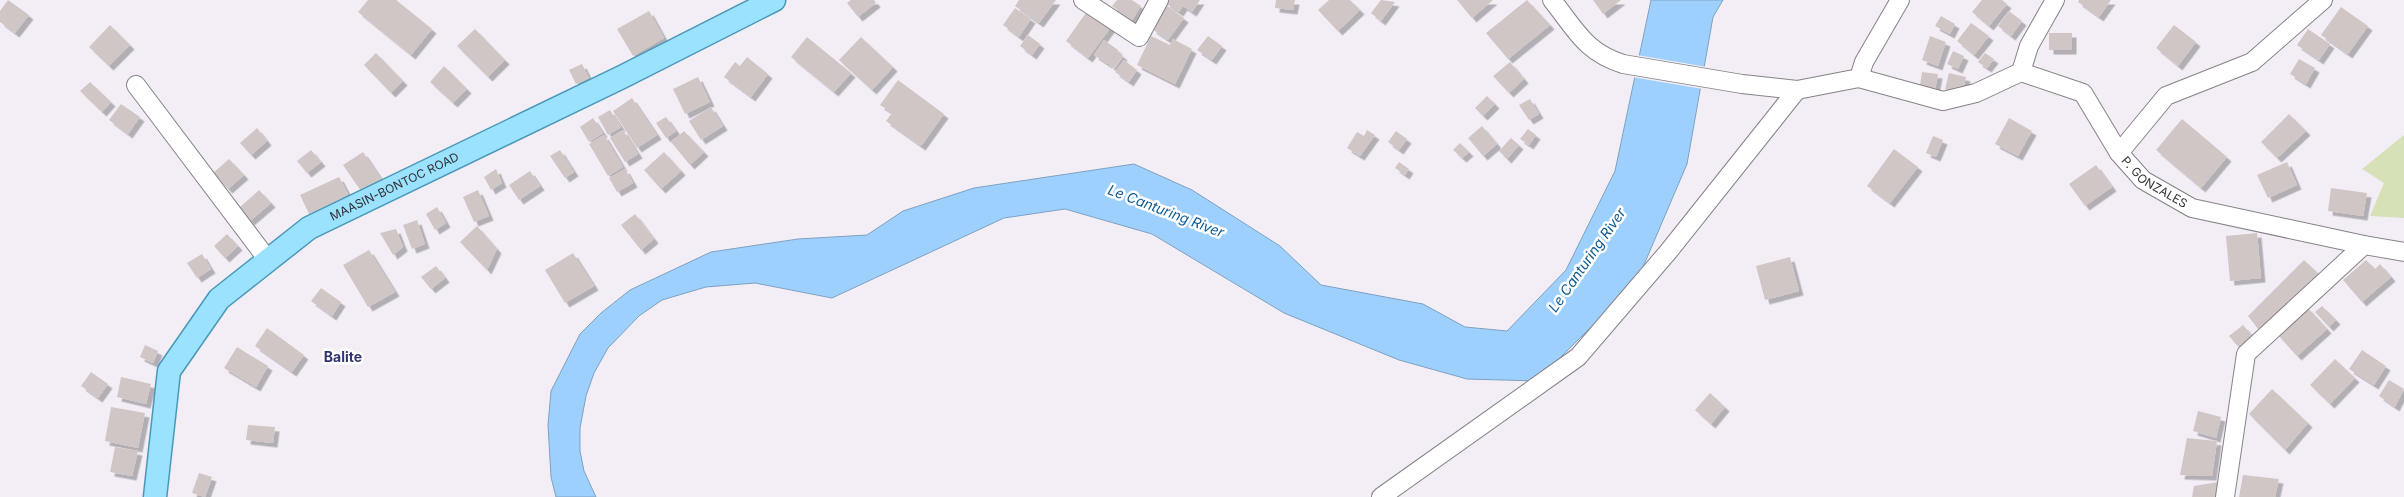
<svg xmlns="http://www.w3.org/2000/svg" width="2404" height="497" font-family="Inter,sans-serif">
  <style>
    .green { fill: #d6e1b8 }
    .water { fill: #9ed0fe; stroke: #7ea1c1 }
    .pier { fill: #f3eef6 }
    .building { fill: #d0c6c5; filter: url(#shadow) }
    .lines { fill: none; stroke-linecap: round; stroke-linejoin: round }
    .minor-casing { stroke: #868288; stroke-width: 20 }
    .major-casing { stroke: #4a98b7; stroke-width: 25 }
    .minor { stroke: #fff; stroke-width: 18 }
    .major { stroke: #9ae2fe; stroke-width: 22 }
    .labels { text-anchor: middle; stroke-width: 5; stroke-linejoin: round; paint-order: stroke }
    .street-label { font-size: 12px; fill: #333234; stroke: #fff }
    .water-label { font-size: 14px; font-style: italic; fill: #0c5991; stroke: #fff }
    .neighbourhood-label { font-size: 14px; font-weight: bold; fill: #30356f; stroke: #fff }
  </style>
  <defs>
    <filter id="shadow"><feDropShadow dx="4.5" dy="4.5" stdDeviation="0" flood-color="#0004"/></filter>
  </defs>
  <rect width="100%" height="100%" fill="#f3eef6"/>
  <path class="green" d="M2404,135V218L2370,216L2384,183L2362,169Z"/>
  <path class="water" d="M1651,0H1723L1713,17L1687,164L1637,281L1537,381L1467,379L1399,360L1284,313L1152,234L1065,209L1004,218L832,298L755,283L706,287L662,300L639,316L608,348L594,373L586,396L580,428V451L584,471L596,497H556L551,477L548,425L551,391L580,334L601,313L630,290L711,252L798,239L867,235L903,211L974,188L1134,164L1192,190L1280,246L1321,285L1423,304L1465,327L1507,331L1566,270L1615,171Z"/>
  <path class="pier" d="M1637,55L1707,67L1703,89L1632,77Z"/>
  <g class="building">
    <path d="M8,0L29,15L15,33L0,22V11Z"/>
    <path d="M368,0H396L432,29L411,55L358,12Z"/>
    <path d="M851,0H874L876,3L858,17L847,3Z"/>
    <path d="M1019,0H1056L1039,23L1015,6Z"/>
    <path d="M1117,0H1132L1141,6L1132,20L1112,6Z"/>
    <path d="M1168,0H1200L1192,12L1183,6L1179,12L1165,3Z"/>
    <path d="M1276,0H1295L1293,10L1275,8Z"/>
    <path d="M1329,0H1350L1360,10L1338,31L1318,10Z"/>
    <path d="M1381,0L1395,2L1381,21L1371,13Z"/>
    <path d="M1457,0H1493L1472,18Z"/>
    <path d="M1527,0L1550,25L1508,59L1486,33Z"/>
    <path d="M1593,0H1621L1603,14Z"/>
    <path d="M1982,0H2002L2007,4L1989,26L1972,12Z"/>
    <path d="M2079,0H2111L2099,17L2078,2Z"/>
    <path d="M1166,5L1184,18L1168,40L1152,29Z"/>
    <path d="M2341,7L2368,26L2348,54L2321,35Z"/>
    <path d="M1015,8L1031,19L1019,37L1003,25Z"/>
    <path d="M1088,10L1111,27L1088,58L1066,41Z"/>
    <path d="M649,11L664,38L633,56L617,29Z"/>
    <path d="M2009,11L2022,21L2011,36L1998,26Z"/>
    <path d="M1941,16L1955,24L1950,34L1935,26Z"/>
    <path d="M1971,23L1989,36L1974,55L1957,41Z"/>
    <path d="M110,25L130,45L109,66L89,47Z"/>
    <path d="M2174,25L2196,42L2178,66L2156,48Z"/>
    <path d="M475,29L505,60L488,77L457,46Z"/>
    <path d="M2308,29L2330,44L2319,60L2297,45Z"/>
    <rect x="2049" y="33" width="23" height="17"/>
    <path d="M1028,35L1040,44L1032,55L1020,46Z"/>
    <path d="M1151,36L1170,45L1173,39L1192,49L1175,84L1137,65Z"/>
    <path d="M1208,36L1222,46L1212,60L1197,50Z"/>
    <path d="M1930,36L1946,42L1938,66L1922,60Z"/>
    <path d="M807,37L851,73L834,92L791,57Z"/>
    <path d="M861,37L893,67L872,90L839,60Z"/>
    <path d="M1104,40L1118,50L1108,64L1094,55Z"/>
    <path d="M1953,51L1964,56L1958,69L1947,64Z"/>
    <path d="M1118,52L1123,56L1115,68L1109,65Z"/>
    <path d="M376,53L403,81L391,93L364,65Z"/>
    <path d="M1985,53L1994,59L1987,68L1978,62Z"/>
    <path d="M747,57L768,74L751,97L724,77L735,62L740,66Z"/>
    <path d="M2299,59L2315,68L2306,84L2290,74Z"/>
    <path d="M1124,60L1137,70L1129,82L1115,72Z"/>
    <path d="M1510,62L1524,79L1509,93L1493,76Z"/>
    <path d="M582,64L589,78L576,84L569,70Z"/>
    <path d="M444,66L467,89L453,103L430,82Z"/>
    <path d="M1922,72L1938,74L1934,95L1919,92Z"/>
    <path d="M1949,73L1966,77L1962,94L1945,89Z"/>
    <path d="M698,77L710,102L685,114L673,89Z"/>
    <path d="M898,80L944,114L921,146L886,121L892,113L880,105Z"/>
    <path d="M90,82L111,102L102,112L80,91Z"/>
    <path d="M1487,96L1495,104L1483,116L1475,108Z"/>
    <path d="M632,98L657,135L637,148L613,111Z"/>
    <path d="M1530,99L1539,114L1529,120L1519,105Z"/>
    <path d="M121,104L140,117L128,134L109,120Z"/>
    <path d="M711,107L723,126L701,140L689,121Z"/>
    <path d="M610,110L621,127L608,135L598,117Z"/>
    <path d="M2289,114L2306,131L2277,158L2261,142Z"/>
    <path d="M666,117L676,131L666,138L656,123Z"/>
    <path d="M593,118L603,133L589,142L580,127Z"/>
    <path d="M2009,118L2032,131L2018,156L1995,144Z"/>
    <path d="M2182,119L2227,157L2201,188L2156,150Z"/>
    <path d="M1482,126L1497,144L1483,156L1468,138Z"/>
    <path d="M257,128L267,141L251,155L240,143Z"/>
    <path d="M1528,129L1536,135L1529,145L1520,139Z"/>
    <path d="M623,130L638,154L625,162L610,138Z"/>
    <path d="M1367,130L1375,135L1360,156L1347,148L1357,132L1364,136Z"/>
    <path d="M684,131L704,152L690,165L671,142Z"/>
    <path d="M1396,131L1407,139L1399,150L1388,142Z"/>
    <path d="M604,135L623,167L608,176L589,144Z"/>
    <path d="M1933,136L1943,140L1936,157L1926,153Z"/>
    <path d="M1511,138L1519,145L1507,159L1499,151Z"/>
    <path d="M1460,143L1469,152L1462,158L1453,150Z"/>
    <path d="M1894,149L1918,167L1890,203L1867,186Z"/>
    <path d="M311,150L321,162L307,173L297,161Z"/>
    <path d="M560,150L574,172L565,178L550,156Z"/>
    <path d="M363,152L383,182L363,194L343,165Z"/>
    <path d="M664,152L681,171L661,189L644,170Z"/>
    <path d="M229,159L244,175L228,189L213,173Z"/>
    <path d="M1399,162L1409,169L1405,175L1395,168Z"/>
    <path d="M2287,162L2297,185L2268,198L2257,175Z"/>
    <path d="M2096,165L2112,187L2085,206L2069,184Z"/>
    <path d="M496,169L502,183L491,190L484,177Z"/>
    <path d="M625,169L633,183L617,192L609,178Z"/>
    <path d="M530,171L540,186L519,200L509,185Z"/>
    <path d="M339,177L348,194L335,202L330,193L336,206L311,218L300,195Z"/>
    <path d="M2331,188L2367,193L2363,216L2328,211Z"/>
    <path d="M259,190L271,203L250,221L239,208Z"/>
    <path d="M478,190L489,216L474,222L463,197Z"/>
    <path d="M437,207L446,223L435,230L426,214Z"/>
    <path d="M635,214L654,239L641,250L621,225Z"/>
    <path d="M417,220L425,244L412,249L403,225Z"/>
    <path d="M477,226L497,249L487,270L460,242Z"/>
    <path d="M396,229L403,247L393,255L380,233Z"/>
    <path d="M2257,233L2261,278L2230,281L2226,236Z"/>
    <path d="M227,234L238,246L225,258L214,246Z"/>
    <path d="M369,250L395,292L368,307L343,265Z"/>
    <path d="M573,253L594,286L565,303L545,270Z"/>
    <path d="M202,254L211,269L197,278L187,263Z"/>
    <path d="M1790,257L1799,291L1765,300L1756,266Z"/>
    <path d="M2304,260L2322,277L2262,334L2248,316Z"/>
    <path d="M2366,260L2375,269L2380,264L2391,277L2362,302L2343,280Z"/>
    <path d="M436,266L445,278L431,289L421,277Z"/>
    <path d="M321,288L341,302L332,316L311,301Z"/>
    <path d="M2322,306L2336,320L2329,327L2315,312Z"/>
    <path d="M2307,307L2327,329L2297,356L2277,334Z"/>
    <path d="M2243,325L2254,338L2241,350L2229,336Z"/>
    <path d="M267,328L304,355L292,372L255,346Z"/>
    <path d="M145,345L158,351L153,363L140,357Z"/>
    <path d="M237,347L268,366L256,387L224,368Z"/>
    <path d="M2362,350L2386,366L2374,385L2349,369Z"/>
    <path d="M2335,359L2355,378L2330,404L2310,385Z"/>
    <path d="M91,372L108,384L98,398L81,386Z"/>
    <path d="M121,377L151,384L146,404L117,397Z"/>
    <path d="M2389,380L2404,389L2395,407L2379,396Z"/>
    <path d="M2272,389L2308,423L2285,450L2249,414Z"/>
    <path d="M1710,393L1725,407L1711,424L1695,410Z"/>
    <path d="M111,407L145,413L138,448L105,441Z"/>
    <path d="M2198,411L2221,417L2216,438L2193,431Z"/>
    <path d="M248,425L275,427L273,443L246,440Z"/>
    <path d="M2187,438L2217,441L2212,476L2180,475Z"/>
    <path d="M115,447L138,451L132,476L110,472Z"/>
    <path d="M199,473L212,477L205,497L192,493Z"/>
    <path d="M2243,475L2279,479L2275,497H2239Z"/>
    <path d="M2218,482L2216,497H2192L2194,486Z"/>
  </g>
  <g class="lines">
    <defs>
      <g id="minor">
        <path d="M1083,0L1139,37L1159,0"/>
        <path d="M1552,0C1576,30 1585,52 1623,64L1742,84L1797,90L1859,78L1864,62L1900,0"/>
        <path id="s1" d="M2021,72L2083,93L2119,153L2143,180L2192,208L2364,245L2404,252"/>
        <path d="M2021,72L2029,46L2055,0"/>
        <path d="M1859,78L1943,101L1976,93L2021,72"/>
        <path d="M136,85L268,260"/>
        <path d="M2119,153L2166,96L2252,62L2323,0"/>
        <path d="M1381,497L1578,357L1668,252L1797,90"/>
        <path d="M2225,497L2246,354L2364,245"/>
      </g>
      <g id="major">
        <path id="s2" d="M155,497L169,371L219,299L309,228L622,77L774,0"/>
      </g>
    </defs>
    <use href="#minor" class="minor-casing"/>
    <use href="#major" class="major-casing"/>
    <use href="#minor" class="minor"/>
    <use href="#major" class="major"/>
  </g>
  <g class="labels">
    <g class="street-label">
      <text dy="4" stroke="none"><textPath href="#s1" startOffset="182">P. GONZALES</textPath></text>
      <text dy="4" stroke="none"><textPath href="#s2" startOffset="424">MAASIN-BONTOC ROAD</textPath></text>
    </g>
    <g class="water-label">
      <text transform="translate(1166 211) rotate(21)" y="5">Le Canturing River</text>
      <text transform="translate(1587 260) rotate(-55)" y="5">Le Canturing River</text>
    </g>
    <g class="neighbourhood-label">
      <text x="343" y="362">Balite</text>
    </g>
  </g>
</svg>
